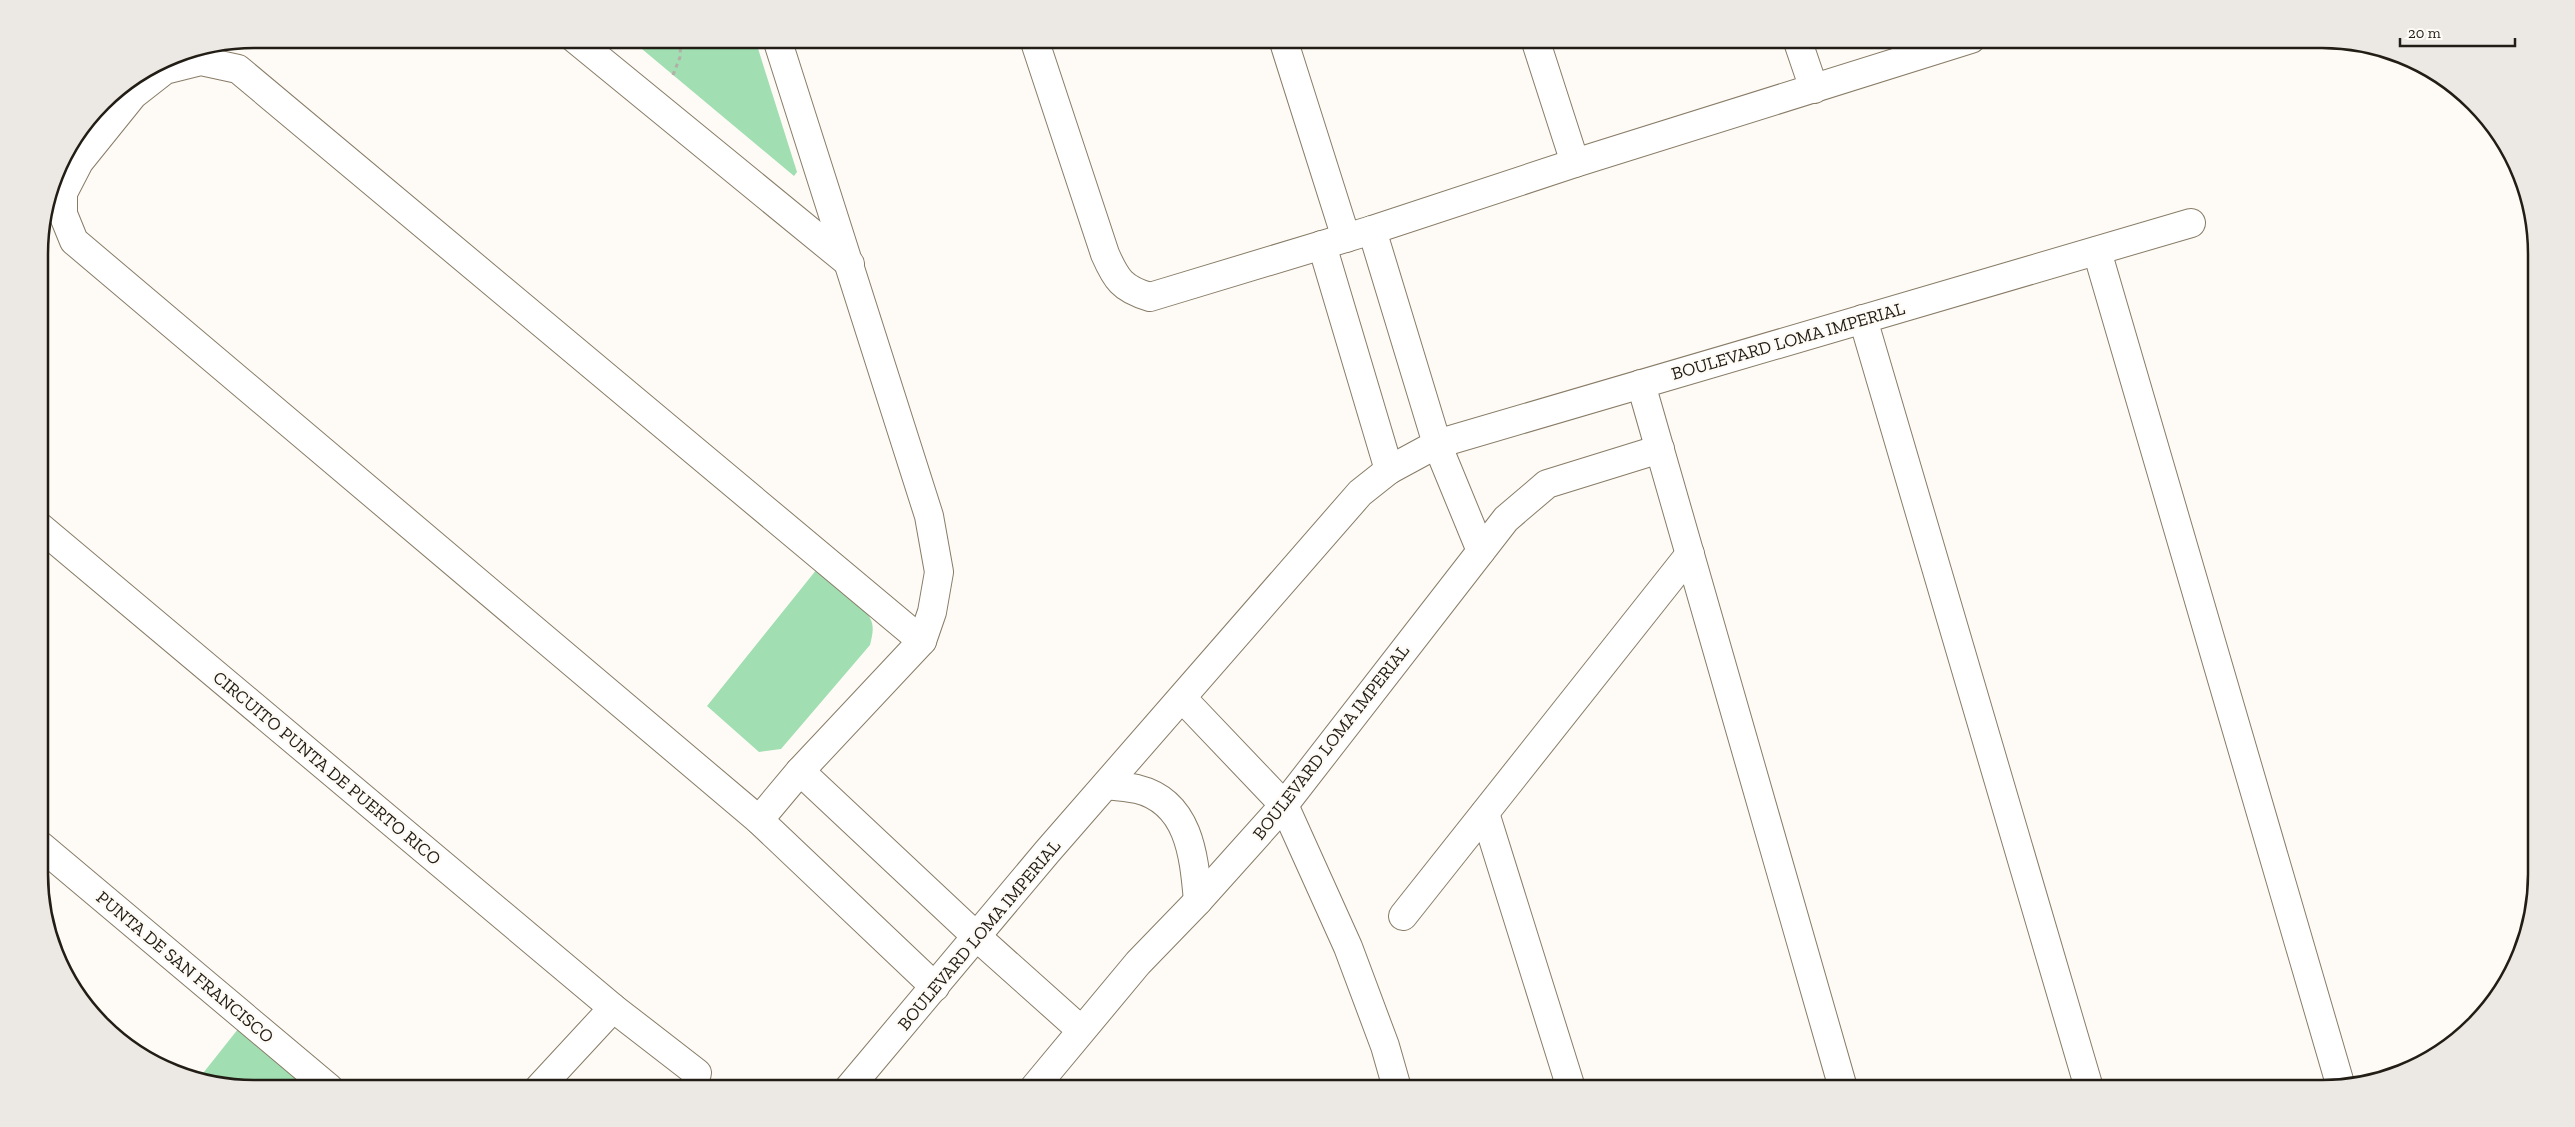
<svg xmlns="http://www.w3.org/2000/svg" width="2575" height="1127" font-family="'Zilla Slab',serif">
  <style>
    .green { fill: #a1deb1 }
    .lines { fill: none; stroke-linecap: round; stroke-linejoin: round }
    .street-casing { stroke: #887c67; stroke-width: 30 }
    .path { stroke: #b2afa8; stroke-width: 3; stroke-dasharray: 4 4; stroke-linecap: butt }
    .street { stroke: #fff; stroke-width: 28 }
    .labels { text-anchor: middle; stroke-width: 4.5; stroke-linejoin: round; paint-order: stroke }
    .street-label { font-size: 18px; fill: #231e15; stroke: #fefbf6 }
    .rim { fill: none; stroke: #231e15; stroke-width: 2.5 }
  </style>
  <rect width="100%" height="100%" fill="#fefbf6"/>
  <g class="green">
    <path d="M630,39H755L797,172L794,176Z"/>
    <path d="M817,569C832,582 861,601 870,618C875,627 872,636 870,645L781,749L759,752L707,706Z"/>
    <path d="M242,1024L317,1088H254L200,1077Z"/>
  </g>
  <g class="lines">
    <defs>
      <g id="street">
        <path d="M575,39L850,264"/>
        <path d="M1034,39L1105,254C1116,279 1122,289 1150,297L1372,230L1575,163L1971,39"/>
        <path d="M1283,39L1346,238"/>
        <path d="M1535,39L1575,163"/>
        <path d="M1797,39L1814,89"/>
        <path d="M1372,230L1437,444L1481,551"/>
        <path d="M1322,245L1389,470"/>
        <path d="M2097,251L2341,1087"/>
        <path d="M1863,319L2089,1088"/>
        <path d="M1641,384L1843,1088"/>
        <path d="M40,527L613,1008L697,1073"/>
        <path d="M922,641L238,69L201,61L165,70L133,95L79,162L63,193V214L74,241L759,820L935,987"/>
        <path d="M1182,698L1284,805L1348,947L1385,1046L1397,1088"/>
        <path d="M800,771L977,937L1081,1030"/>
        <path d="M1106,785C1116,786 1127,787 1137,789C1190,802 1194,857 1198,901"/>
        <path d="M1485,813L1571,1088"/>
        <path d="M759,820L800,771L922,641L932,612L939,572L929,516L777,39"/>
        <path d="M41,846L329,1088"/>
        <path d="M1403,916L1690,554"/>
        <path d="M539,1088L613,1008"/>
        <path d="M849,1088L1047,852L1360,493L1389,470L1437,444L2191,223"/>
        <path d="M1034,1088L1138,963L1198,901L1284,805L1506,519L1547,484L1660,449"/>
      </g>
    </defs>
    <use href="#street" class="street-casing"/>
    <path class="path" d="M673,75L680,57L681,39"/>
    <use href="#street" class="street"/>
  </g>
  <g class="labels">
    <g class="street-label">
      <text transform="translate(1788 341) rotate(-16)" y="6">BOULEVARD LOMA IMPERIAL</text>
      <text transform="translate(1331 742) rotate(-52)" y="6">BOULEVARD LOMA IMPERIAL</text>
      <text transform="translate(327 768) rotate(40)" y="6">CIRCUITO PUNTA DE PUERTO RICO</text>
      <text transform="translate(979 935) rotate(-50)" y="6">BOULEVARD LOMA IMPERIAL</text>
      <text transform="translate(185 967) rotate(40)" y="6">PUNTA DE SAN FRANCISCO</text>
    </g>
  </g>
  <path d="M0 0H2575V1127H0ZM254 48H2322A206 206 0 0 1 2528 254V874A206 206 0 0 1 2322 1080H254A206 206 0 0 1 48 874V254A206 206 0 0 1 254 48Z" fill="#ece9e4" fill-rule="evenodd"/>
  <path class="rim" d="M254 48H2322A206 206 0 0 1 2528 254V874A206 206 0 0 1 2322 1080H254A206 206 0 0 1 48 874V254A206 206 0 0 1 254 48Z"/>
  <path d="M2400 38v8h115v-8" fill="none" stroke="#231e15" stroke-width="2.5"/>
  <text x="2408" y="38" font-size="15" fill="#231e15" stroke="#fefbf6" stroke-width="4" paint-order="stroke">20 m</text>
</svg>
